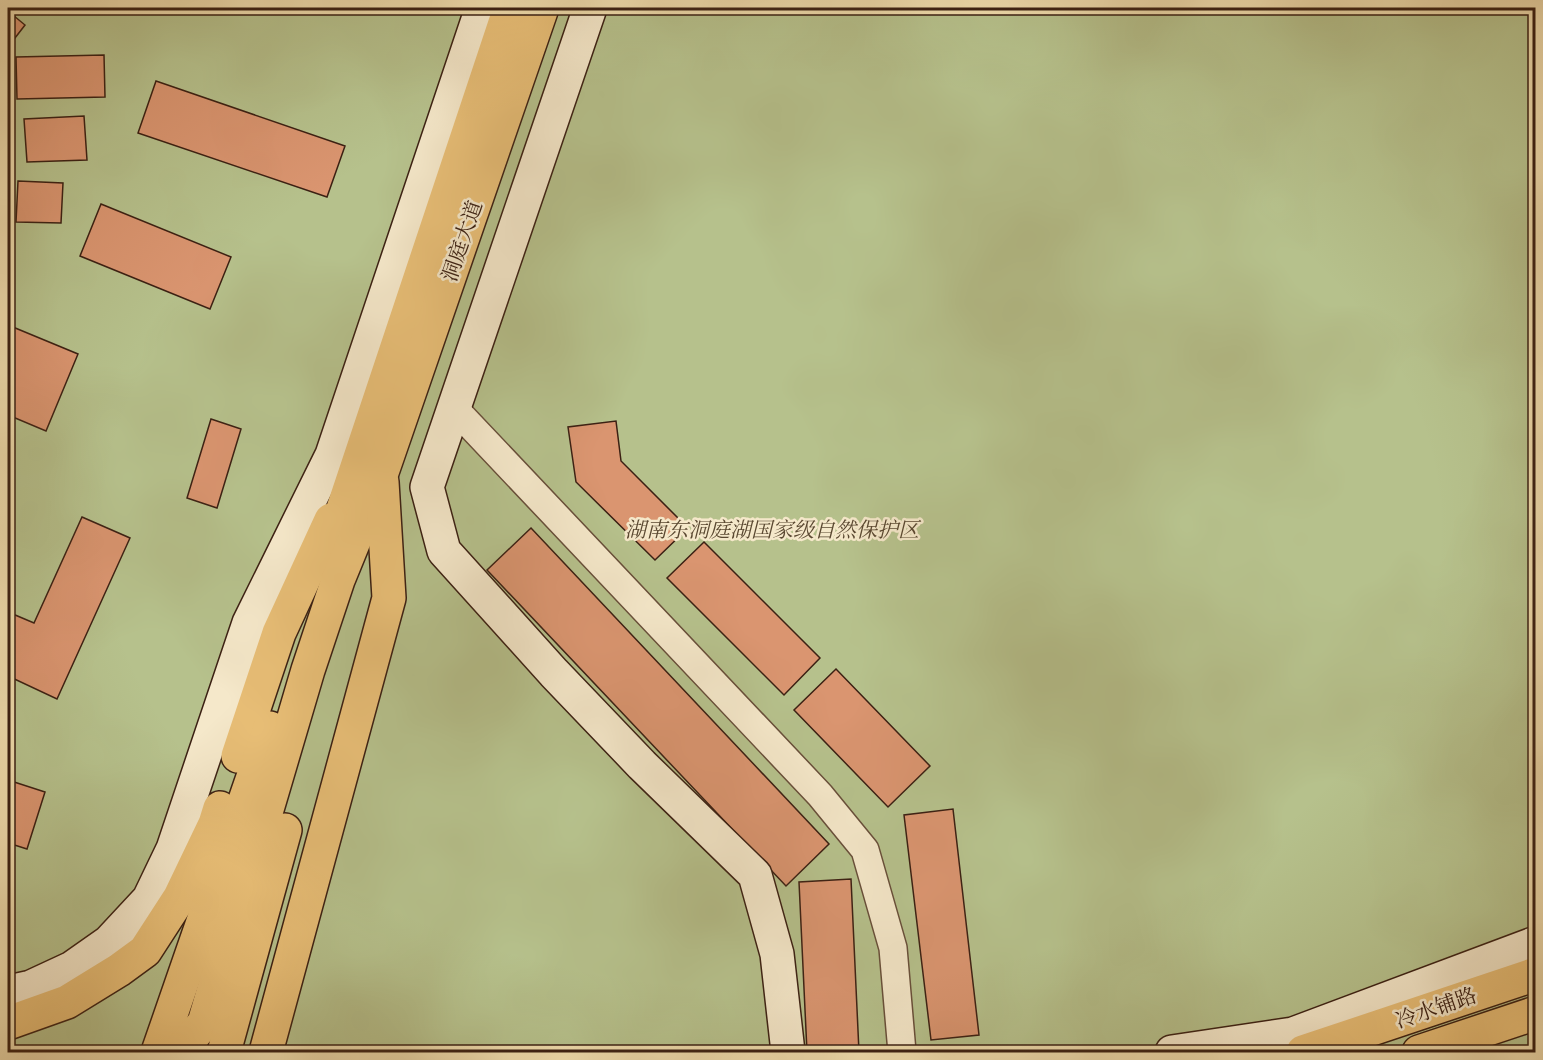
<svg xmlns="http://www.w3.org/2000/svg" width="1543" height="1060" font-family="Vollkorn,'Noto Serif SC',serif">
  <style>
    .green { fill: #b6c18c; stroke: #787050; stroke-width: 1.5 }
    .building { fill: #da9570; stroke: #3b2013; stroke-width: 1.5 }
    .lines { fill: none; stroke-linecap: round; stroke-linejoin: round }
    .street-casing { stroke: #684f3a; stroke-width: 30 }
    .secondary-casing { stroke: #3b2013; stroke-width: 36 }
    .primary-casing { stroke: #3b2013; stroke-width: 36 }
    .street { stroke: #f5e8ca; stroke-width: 27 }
    .secondary { stroke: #f5e8ca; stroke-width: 33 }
    .primary { stroke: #e8be76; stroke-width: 33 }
    .labels { text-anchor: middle; stroke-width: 5; stroke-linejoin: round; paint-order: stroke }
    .street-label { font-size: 21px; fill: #3b2013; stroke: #f5e8ca }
    .park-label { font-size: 21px; font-style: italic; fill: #5a4831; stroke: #f5e8ca }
  </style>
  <rect width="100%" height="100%" fill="#efdcad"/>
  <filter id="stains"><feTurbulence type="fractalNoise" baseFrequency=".00333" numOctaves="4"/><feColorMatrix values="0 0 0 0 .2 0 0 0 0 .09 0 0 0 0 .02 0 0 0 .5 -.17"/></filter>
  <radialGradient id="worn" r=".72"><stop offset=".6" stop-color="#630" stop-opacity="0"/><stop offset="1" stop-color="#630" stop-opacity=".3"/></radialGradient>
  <rect class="green" x="8" y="8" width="1527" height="1044"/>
  <g class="building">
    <path d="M8,11L25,25L8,47Z"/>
    <path d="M104,55L105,97L17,99L16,57Z"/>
    <path d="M156,81L345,146L327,197L138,133Z"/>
    <path d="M84,116L87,160L27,162L24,119Z"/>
    <path d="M18,181L63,183L61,223L16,222Z"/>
    <path d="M101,204L231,257L210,309L80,256Z"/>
    <path d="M8,325L78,354L46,431L8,415Z"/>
    <path d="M211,419L241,429L217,508L187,498Z"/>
    <path d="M616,421L621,461L688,528L655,560L576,482L568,427Z"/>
    <path d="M82,517L130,538L57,699L8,676V612L34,623Z"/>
    <path d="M531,528L829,844L786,886L487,570Z"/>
    <path d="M704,542L820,658L784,695L667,578Z"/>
    <path d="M836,669L930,766L888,807L794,710Z"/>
    <path d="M8,780L45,792L27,849L8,843Z"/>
    <path d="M953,809L979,1035L931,1040L904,815Z"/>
    <path d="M851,879L859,1052H807L799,882Z"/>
  </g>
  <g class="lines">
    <defs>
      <path id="street" d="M453,407L820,795L865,850L893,948L902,1052"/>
      <g id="secondary">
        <path d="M590,8L427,487L444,551L554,673L642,765L755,875L777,954L788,1052"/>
        <path d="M8,992L31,987L72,968L109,942L149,899L173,849L249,623L332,455L482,8"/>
        <path d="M1172,1052L1293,1034L1536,943"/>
      </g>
      <g id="primary">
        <path d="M331,545L510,8"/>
        <path d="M238,756L279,633L331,520"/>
        <path d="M8,1023L67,1002L119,970L145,951L180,897L215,824L220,808"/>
        <path d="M158,1052L270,728"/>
        <path d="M179,1052L204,1023L308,670L338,580L381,475L542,8"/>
        <path d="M224,1052L285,830"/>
        <path d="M266,1052L389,598L382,482"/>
        <path d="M1303,1052L1536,974"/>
        <path d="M1419,1052L1536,1013"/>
      </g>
    </defs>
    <use href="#street" class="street-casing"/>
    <use href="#secondary" class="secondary-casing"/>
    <use href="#primary" class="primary-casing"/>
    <use href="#street" class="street"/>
    <use href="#secondary" class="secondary"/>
    <use href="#primary" class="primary"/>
  </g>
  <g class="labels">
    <g class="street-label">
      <text transform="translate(462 241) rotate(-71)" y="7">洞庭大道</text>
      <text transform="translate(1436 1008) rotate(-19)" y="7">冷水铺路</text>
    </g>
    <g class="park-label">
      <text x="772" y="537">湖南东洞庭湖国家级自然保护区</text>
    </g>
  </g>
  <rect width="1543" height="1060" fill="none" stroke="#efdcad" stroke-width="30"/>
  <rect x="9" y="9" width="1525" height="1042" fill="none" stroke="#3b2013" stroke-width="3"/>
  <rect x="15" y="15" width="1513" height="1030" fill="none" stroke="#3b2013" stroke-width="1.5"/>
  <rect width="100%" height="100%" filter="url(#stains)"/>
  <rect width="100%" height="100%" fill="url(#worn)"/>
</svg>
